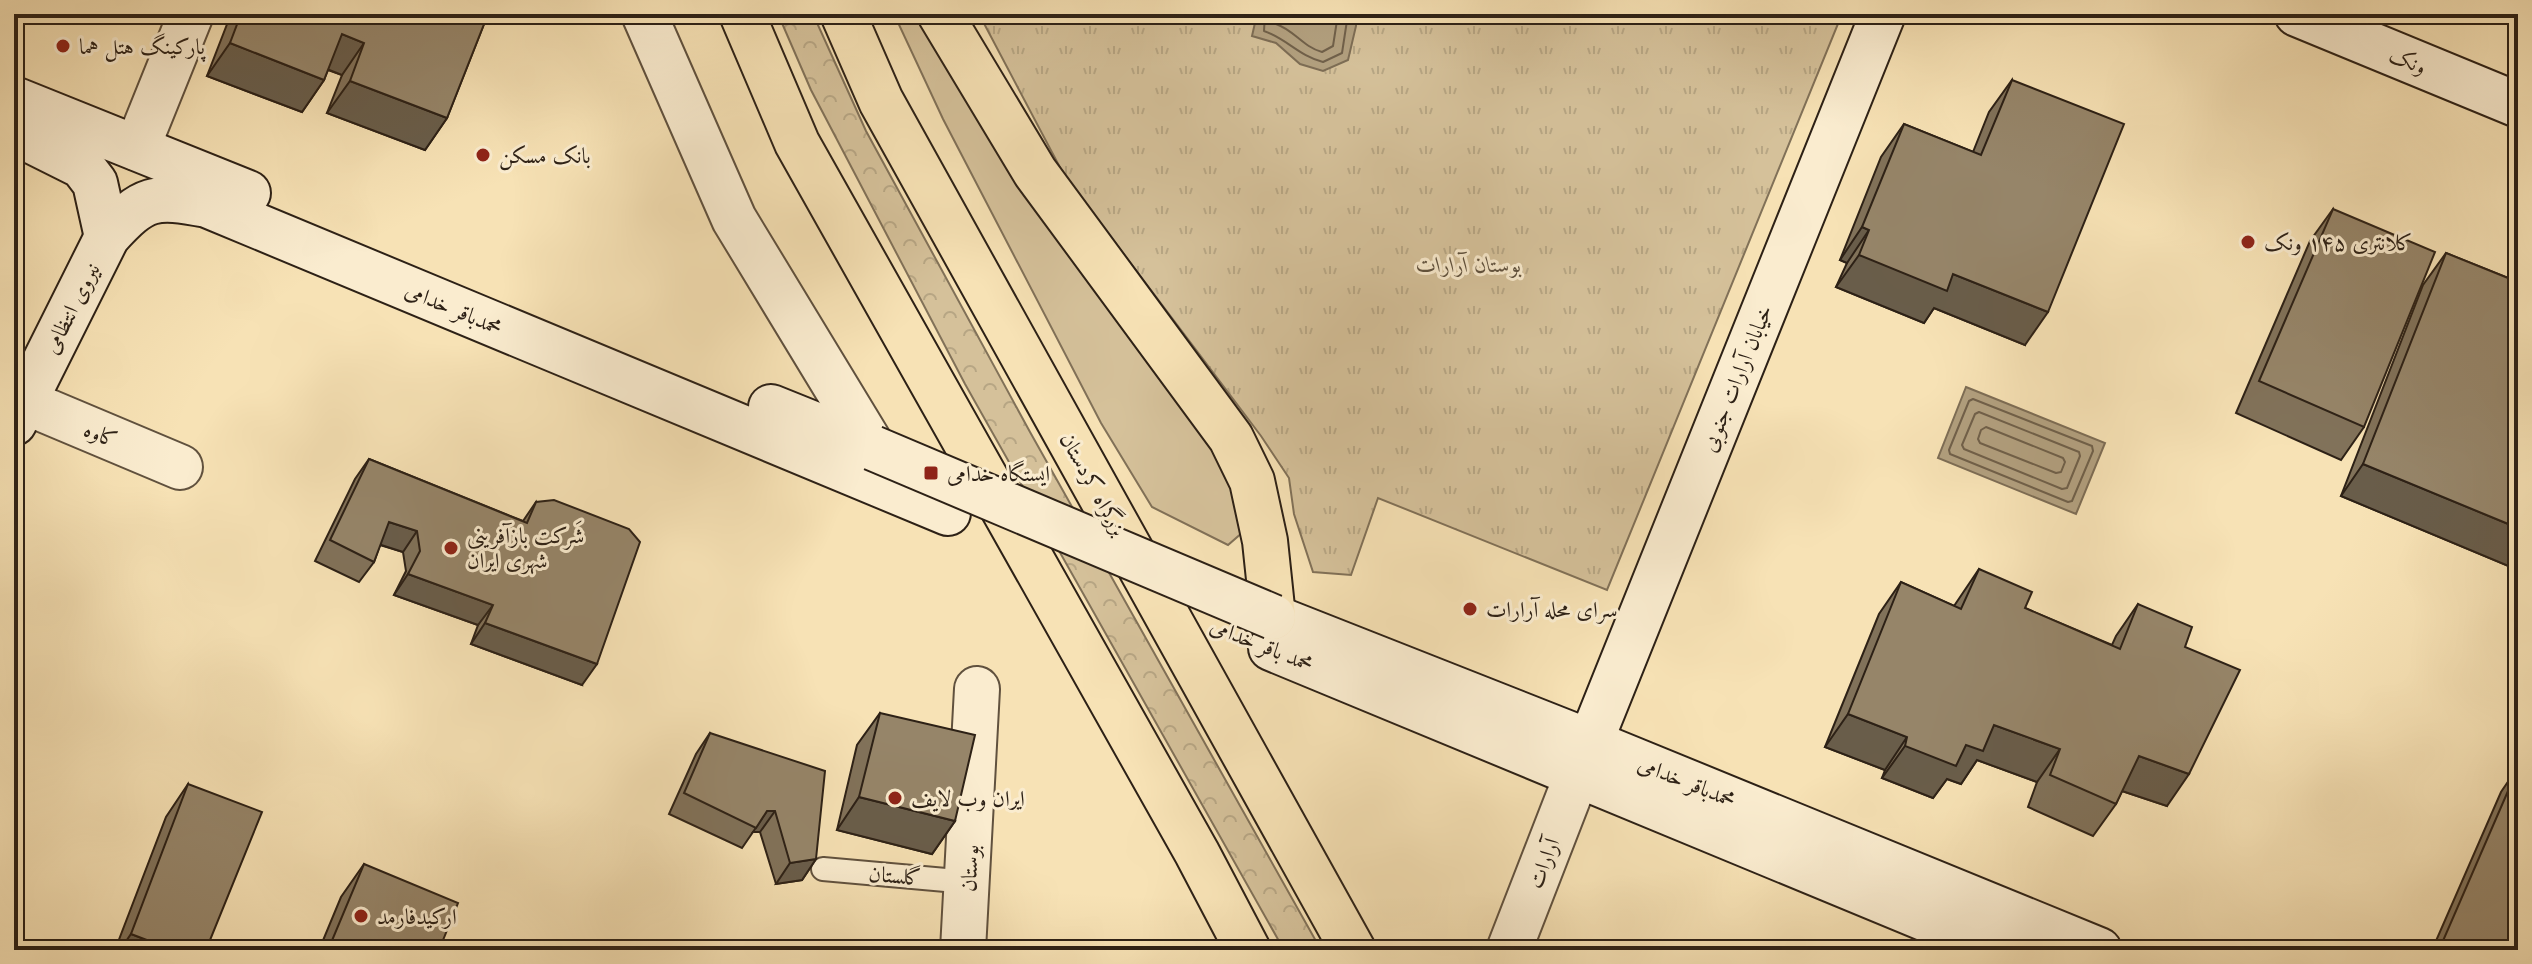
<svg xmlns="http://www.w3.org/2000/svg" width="2532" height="964" font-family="'Libre Caslon Text',Amiri,serif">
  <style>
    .grass { fill: #d5c19a; stroke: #817158; stroke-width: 2 }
    .forest { fill: url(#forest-crowns); stroke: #817158; stroke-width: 2 }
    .park { fill: url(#park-tufts); stroke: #817158; stroke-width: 2 }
    .water { fill: #b2a07f; stroke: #7d6d55; stroke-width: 2 }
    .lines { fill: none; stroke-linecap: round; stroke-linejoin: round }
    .shore { stroke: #70604a; stroke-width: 2 }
    .service-casing { stroke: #60513e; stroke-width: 26 }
    .minor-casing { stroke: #60513e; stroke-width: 48 }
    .tertiary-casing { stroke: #60513e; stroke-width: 48 }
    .secondary-casing { stroke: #2d2116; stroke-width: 48 }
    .trunk-casing { stroke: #2d2116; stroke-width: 48 }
    .service { stroke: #faeccf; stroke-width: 22 }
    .minor { stroke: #faeccf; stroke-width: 44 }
    .tertiary { stroke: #faeccf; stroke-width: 44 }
    .secondary { stroke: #faeccf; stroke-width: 44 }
    .trunk { stroke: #f7e2b5; stroke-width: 44 }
    .secondary-bridge-casing { stroke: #2d2116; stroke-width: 48; stroke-linecap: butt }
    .secondary-bridge { stroke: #faeccf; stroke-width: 44 }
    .wall { fill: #81725a; stroke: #2d2116; stroke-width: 2 }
    .shaded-wall { fill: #695d4a; stroke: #2d2116; stroke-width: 2 }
    .building { fill: #968569; stroke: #2d2116; stroke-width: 2 }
    .poi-dot { fill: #8f2418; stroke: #faeccf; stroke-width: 3 }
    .labels { text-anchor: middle; stroke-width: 6; stroke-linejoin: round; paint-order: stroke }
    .poi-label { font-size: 22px; fill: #2d2116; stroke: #faeccf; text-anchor: start }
    .street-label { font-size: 22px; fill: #2d2116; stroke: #faeccf }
    .park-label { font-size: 22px; font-style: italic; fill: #5f513e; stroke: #faeccf }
  </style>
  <defs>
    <pattern id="forest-crowns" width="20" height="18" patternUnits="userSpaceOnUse" patternTransform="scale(2)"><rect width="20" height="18" fill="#d5c19a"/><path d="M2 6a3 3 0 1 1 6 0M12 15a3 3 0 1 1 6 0" fill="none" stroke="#b7a684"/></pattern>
    <pattern id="park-tufts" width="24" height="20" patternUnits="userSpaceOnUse" patternTransform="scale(2)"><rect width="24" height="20" fill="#d5c19a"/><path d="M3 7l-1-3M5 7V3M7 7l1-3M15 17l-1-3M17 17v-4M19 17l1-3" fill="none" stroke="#b7a684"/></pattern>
  </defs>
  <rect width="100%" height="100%" fill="#f7e2b5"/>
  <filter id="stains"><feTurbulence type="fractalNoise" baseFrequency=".0025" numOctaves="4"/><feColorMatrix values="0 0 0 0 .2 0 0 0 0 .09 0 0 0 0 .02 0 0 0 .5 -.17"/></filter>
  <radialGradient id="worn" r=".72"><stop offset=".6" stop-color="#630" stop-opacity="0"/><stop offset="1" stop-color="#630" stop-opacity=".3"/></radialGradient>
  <path class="grass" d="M894,14H924L1125,327L1247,499L1251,525L1228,545L1152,507L1101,423L943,119Z"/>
  <path class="forest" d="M778,14H813L866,131L1030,432L1321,950H1284L965,384L811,90Z"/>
  <path class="park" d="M979,14H1842L1607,590L1378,498L1351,575L1313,572L1294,514L1289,478L1261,436L1064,175Z"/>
  <g class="water">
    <path d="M1257,14H1356V26L1348,60L1323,71L1300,64L1276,43L1252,36Z"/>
    <path d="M1966,387L2105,443L2076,514L1938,458Z"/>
  </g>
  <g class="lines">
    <g class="shore">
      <path d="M1265,14L1264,31C1287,39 1299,56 1323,62L1342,53L1348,14"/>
      <path d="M1275,14L1276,24C1294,30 1303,47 1322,52L1333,46L1338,14"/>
      <path d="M1973,399L2092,446L2093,451L2072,501L2068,502L1950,454L1949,450L1969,401Z"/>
      <path d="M1979,412L2079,452L2080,456L2067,488L2062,489L1964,449L1962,445L1975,414Z"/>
      <path d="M1986,427L2063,458L2065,462L2061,472L2056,473L1980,443L1978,439L1981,430Z"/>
    </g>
    <defs>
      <path id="service" d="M823,869L968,882"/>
      <g id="minor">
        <path d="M644,14L734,219L873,448"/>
        <path d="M23,401L180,467"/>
        <path d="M963,950L977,689"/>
        <path d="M1509,950L1577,775"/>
      </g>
      <path id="tertiary" d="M137,148L191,14"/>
      <g id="secondary">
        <path d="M2297,14L2518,105"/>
        <path d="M14,99L248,193"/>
        <path d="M14,132L82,166L95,183L107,237"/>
        <path d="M771,407L873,448"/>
        <path d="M14,423L107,237C144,196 154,195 207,205L948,513"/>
        <path d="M1273,617L1590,742L2099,950"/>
        <path d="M1271,648L2001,950"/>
        <path d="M1577,775L1883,14"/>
      </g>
      <g id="trunk">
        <path d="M742,14L797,143L1197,853L1248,950"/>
        <path d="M843,14L881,101L1353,950"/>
        <path d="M940,14L1035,172L1231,438L1252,481L1265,541L1273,617"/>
      </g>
    </defs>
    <use href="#service" class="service-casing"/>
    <use href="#minor" class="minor-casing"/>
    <use href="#tertiary" class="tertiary-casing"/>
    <use href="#secondary" class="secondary-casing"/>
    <use href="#trunk" class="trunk-casing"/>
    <use href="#service" class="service"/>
    <use href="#minor" class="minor"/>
    <use href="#tertiary" class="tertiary"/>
    <use href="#secondary" class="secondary"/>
    <use href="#trunk" class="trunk"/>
    <defs>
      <path id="secondary-bridge" d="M873,448L1273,617"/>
    </defs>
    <use href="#secondary-bridge" class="secondary-bridge-casing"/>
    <use href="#secondary-bridge" class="secondary-bridge"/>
  </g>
  <g class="wall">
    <path d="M231,14H488L447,118L425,150L327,113L342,75L328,70L324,80L302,112L207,76Z"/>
    <path d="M2012,80L2025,345L1934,308L1924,323L1836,287L1847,263L1840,260L1881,157L1904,124L1973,152L1989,112Z"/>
    <path d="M2333,209L2364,427L2341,460L2236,413L2310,241Z"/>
    <path d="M2446,253L2518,282V570L2341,496L2423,285Z"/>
    <path d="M369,459L523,521L536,502L582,685L471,644L478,625L394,595L406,571L403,552L380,545L374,562L359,582L315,561L355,479Z"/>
    <path d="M1979,569L2025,608L2112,645L2116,636L2138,604L2185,647L2167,806L2122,791L2116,804L2093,836L2028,807L2037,782L1977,760L1961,784L1947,779L1933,798L1882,778L1885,770L1825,747L1879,614L1901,582L1954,606Z"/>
    <path d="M880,713L955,821L932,854L837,830L857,745Z"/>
    <path d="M710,733L816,859L802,880L776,884L760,832H753L742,848L669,814L696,754Z"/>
    <path d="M2518,767V950H2432L2501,792Z"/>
    <path d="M188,784L206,950H115L166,817Z"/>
    <path d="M364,864L439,950H319L341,897Z"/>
  </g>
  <g class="shaded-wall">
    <path d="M342,34L364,43L342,75L319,66Z"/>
    <path d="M230,43L324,80L302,112L207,76Z"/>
    <path d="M350,81L447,118L425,150L327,113Z"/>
    <path d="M1862,227L1869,230L1847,263L1840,260Z"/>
    <path d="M1859,255L1953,274L2048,312L2025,345L1934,308L1924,323L1836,287Z"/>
    <path d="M2363,464L2518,528V570L2341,496Z"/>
    <path d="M389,522L417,531L403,552L375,543Z"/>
    <path d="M408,574L493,605L478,625L394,595Z"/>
    <path d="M485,623L597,664L582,685L471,644Z"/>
    <path d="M1848,714L1907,737L1885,770L1825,747Z"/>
    <path d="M1994,725L2060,749L2037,782L1977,760L1961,784L1947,779L1933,798L1882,778L1905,746L1966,745Z"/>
    <path d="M2139,756L2189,774L2167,806L2116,789Z"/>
    <path d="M859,797L955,821L932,854L837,830Z"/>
    <path d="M767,811H775L760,832H753Z"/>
    <path d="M816,859L802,880L776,884L790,863Z"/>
    <path d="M131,934L173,950H120Z"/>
  </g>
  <g class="building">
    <path d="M241,14H488L447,118L350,81L364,43L342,34L324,80L230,43Z"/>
    <path d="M2012,80L2124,124L2048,312L1953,274L1947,291L1859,255L1869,230L1862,227L1904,124L1981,155Z"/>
    <path d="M2333,209L2435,252L2364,427L2259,381Z"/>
    <path d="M2446,253L2518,282V528L2363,464Z"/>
    <path d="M369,459L527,523L536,502L554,500L629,529L640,542L597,664L485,623L493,605L408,574L420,551L417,531L389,522L374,562L330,540Z"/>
    <path d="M1979,569L2032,592L2025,608L2120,649L2138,604L2192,627L2185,647L2240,670L2189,774L2139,756L2116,804L2050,775L2060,749L1994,725L1983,751L1966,745L1956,766L1905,746L1907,737L1848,714L1901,582L1961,609Z"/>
    <path d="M880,713L975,735L955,821L859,797Z"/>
    <path d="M710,733L825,771L816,859L790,863L775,811H767L756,828L684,793Z"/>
    <path d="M2518,768V950H2439Z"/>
    <path d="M188,784L262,812L206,950H173L131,934Z"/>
    <path d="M364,864L458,903L439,950H328Z"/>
  </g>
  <g class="poi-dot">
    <circle cx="63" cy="46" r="8"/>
    <circle cx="483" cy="155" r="8"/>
    <circle cx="2248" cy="242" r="8"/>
    <rect x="923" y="465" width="16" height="16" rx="4"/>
    <circle cx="451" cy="548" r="8"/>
    <circle cx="1470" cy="609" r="8"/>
    <circle cx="895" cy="798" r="8"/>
    <circle cx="361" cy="916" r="8"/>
  </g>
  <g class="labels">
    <g class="poi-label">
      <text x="79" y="54">پارکینگ هتل هما</text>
      <text x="499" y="163">بانک مسکن</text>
      <text x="2264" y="250">کلانتری ۱۴۵ ونک</text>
      <text x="947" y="481">ایستگاه خدامی</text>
      <text x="467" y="543">شَرکت بازآفرینی<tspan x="467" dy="25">شهری ایران</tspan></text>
      <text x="1486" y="617">سرای محله آرارات</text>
      <text x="911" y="806">ایران وب لایف</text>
      <text x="377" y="924">ارکیدفارمد</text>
    </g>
    <g class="street-label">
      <text transform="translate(2408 60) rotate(22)" y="8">ونک</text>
      <text transform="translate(71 308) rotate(-63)" y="8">نیروی انتظامی</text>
      <text transform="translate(454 308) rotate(23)" y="8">محمدباقر خدامی</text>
      <text transform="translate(1736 378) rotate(-68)" y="8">خیابان آرارات جنوبی</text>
      <text transform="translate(101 434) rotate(23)" y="8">کاوه</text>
      <text transform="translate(1094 484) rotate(61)" y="8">بزرگراه کردستان</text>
      <text transform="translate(1262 644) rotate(22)" y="8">محمد باقر خدامی</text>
      <text transform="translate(1687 781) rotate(22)" y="8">محمدباقر خدامی</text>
      <text transform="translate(1543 863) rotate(-69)" y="8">آرارات</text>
      <text transform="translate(969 868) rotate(-86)" y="8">بوستان</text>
      <text transform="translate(895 875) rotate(5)" y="8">گلستان</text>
    </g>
    <g class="park-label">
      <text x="1469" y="272">بوستان آرارات</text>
    </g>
  </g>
  <rect width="2532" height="964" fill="none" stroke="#f7e2b5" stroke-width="48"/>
  <rect x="16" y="16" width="2500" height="932" fill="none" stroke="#2d2116" stroke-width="4"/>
  <rect x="24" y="24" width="2484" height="916" fill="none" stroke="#2d2116" stroke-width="2"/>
  <rect width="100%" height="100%" filter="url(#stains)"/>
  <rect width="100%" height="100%" fill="url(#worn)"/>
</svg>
